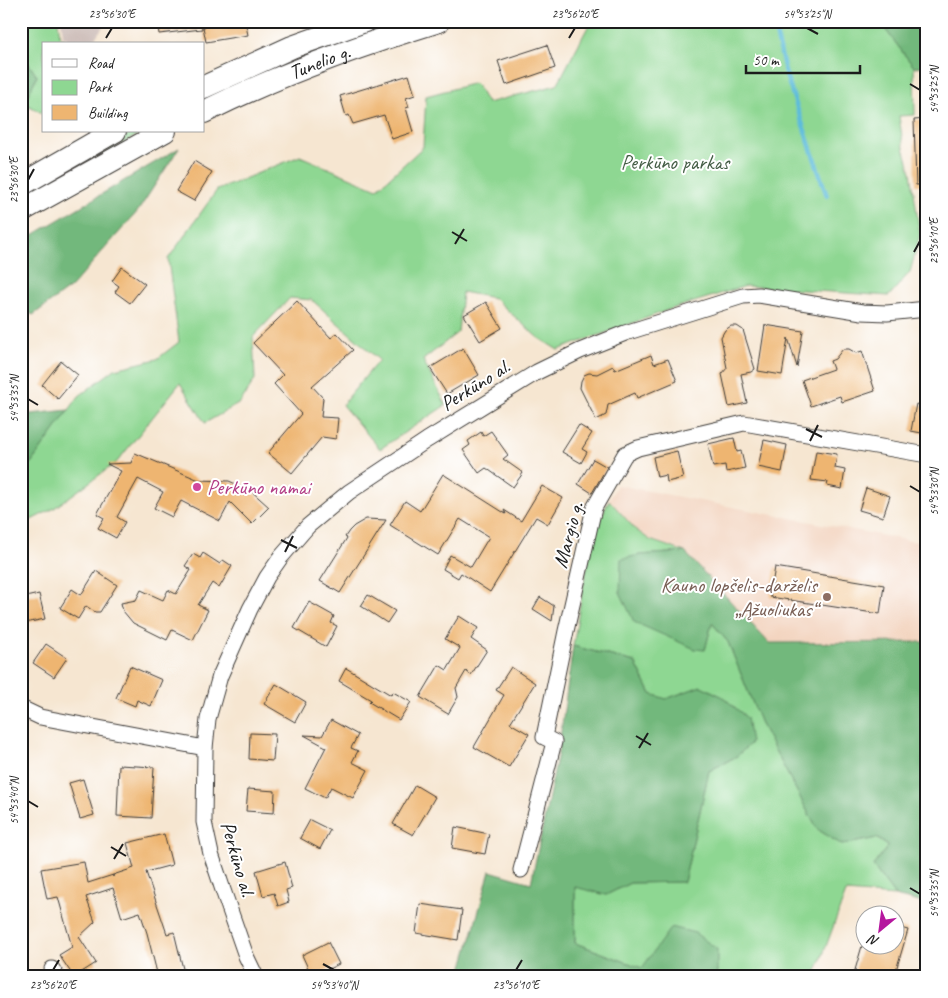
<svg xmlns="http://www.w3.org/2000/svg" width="948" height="998" font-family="Caveat,sans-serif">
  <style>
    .built { fill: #f3d4bf }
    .industrial { fill: #cfc0bb }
    .green { fill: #8ed792; stroke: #557a57 }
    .forest { fill: #72b87c; stroke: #476a4c }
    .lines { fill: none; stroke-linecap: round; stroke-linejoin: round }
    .stream { stroke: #5dbcdb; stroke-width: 4.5 }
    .building { fill: #eeb571 }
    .minor-casing { stroke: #3d3a37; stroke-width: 17 }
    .primary-casing { stroke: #3d3a37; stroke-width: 24 }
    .minor { stroke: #fff; stroke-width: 15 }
    .primary { stroke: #fff; stroke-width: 22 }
    .ticks { fill: none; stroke: #1c1c1c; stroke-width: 2 }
    .hotel-dot { fill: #d1479c; stroke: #fff; stroke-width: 2 }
    .education-dot { fill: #8d6e63; stroke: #fff; stroke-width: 2 }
    .labels { text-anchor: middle; stroke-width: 4; stroke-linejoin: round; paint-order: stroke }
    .street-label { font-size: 21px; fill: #1c1c1c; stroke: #fff }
    .park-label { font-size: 21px; fill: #445d45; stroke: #fff }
    .hotel-label { font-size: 21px; fill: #b23c85; stroke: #fff; text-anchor: start }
    .education-label { font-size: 21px; fill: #785e54; stroke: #fff; text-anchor: end }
    .neatline { fill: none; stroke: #1c1c1c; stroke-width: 2 }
    .ticks-label { font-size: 12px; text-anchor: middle; fill: #1c1c1c }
  </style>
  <rect width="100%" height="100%" fill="#fff"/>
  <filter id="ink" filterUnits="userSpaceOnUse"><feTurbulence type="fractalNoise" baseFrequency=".02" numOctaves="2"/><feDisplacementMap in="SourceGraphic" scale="10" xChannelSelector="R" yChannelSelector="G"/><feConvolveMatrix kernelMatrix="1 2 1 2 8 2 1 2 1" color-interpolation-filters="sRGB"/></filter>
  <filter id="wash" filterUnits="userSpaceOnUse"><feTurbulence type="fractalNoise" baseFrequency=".0096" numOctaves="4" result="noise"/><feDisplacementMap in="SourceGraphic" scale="20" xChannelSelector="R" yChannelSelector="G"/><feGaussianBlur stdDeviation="1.12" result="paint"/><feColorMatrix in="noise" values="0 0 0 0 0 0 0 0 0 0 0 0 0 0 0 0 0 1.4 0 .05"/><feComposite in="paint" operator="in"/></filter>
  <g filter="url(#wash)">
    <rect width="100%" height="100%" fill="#f6e6d1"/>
    <path class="built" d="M617,485L927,544V642L769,643L685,552L650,540L636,530L609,500Z"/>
    <path class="industrial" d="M61,21H118L104,25L93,41L83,42L71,41L62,36L63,35Z"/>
    <g class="green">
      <path d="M21,21H58L60,37L71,44H44V111L42,113L24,103L37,76L21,53Z"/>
      <path d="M591,21H879L914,67L915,115L899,116L903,144L911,172L920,235L910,272L889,296L746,286L671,309L558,350L537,337L494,298L462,292L458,332L423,360L446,405L380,449L342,405L379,360L312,300L290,298L253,337L255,379L240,403L205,423L180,383L117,462L53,509L21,525V477L79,396L115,369L157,359L179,342L168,259L217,190L300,156L377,189L423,147L426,96L475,83L487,103L557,85Z"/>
      <path d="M134,131H145L21,201V194Z"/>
      <path d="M609,500L636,530L650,540L685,552L639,555L705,650L712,623L728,642L762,726L817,829L842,845L876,838L888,846L873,866L895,896L846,892L817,971L786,977H715L717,971L642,968L575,943V886L606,895L630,883L684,882L709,771L737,756L747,718L723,697L701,686L666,699L651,694L635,662L573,646C582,598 587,545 609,500Z"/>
    </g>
    <g class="forest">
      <path d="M879,21H927V66L914,67Z"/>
      <path d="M21,53L37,76L24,103L21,105Z"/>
      <path d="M179,148L138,211L71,287L33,315L21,308V242Z"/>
      <path d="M69,410L21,477V415Z"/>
      <path d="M685,552L769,643L927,642V904L895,896L873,866L888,846L877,838L842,845L817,829L762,726L728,642L712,623L705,650L695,649L634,622L620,592L621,559L639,555Z"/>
      <path d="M573,646L635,662L651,694L666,699L701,686L723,697L747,718L751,743L737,756L709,771L684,882L630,883L606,895L575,887V943L642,968L671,927L695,933L717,949V971L715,977H460L490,871L531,883L558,753Z"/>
    </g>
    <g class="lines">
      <path class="stream" d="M773,21L786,75L827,196"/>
    </g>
    <g id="blocks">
      <g class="building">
        <path d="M157,21H201L202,29L159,34Z"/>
        <path d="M234,21H245L248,35L206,42L203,27Z"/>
        <path d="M547,45L555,68L506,85L498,61Z"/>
        <path d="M409,75L415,95L406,98L409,107L406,108L413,132L392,139L384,115L353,124L349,115L346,116L340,96Z"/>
        <path d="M927,119V185H916L914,120Z"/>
        <path d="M194,161L212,172L194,201L176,191Z"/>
        <path d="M122,267L145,284L130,303L115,292L119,286L112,281Z"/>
        <path d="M297,301L331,338L337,333L353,350L312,386L323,398L321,417L338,418L336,439L322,437L292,473L268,453L301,414L274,384L283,375L253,343Z"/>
        <path d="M486,302L502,328L480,341L464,315Z"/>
        <path d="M765,325L803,331L797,367L788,338L782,375L758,371Z"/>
        <path d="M731,326H737L743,330L755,369L751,372L741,374L747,403L729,407L722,374L727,368L721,337L725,330Z"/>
        <path d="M463,348L479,375L447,394L430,368Z"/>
        <path d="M843,349H849L856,353L862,351L875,391L842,402L840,396L811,406L802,380L833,369L830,361L835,359Z"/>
        <path d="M651,355L654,364L668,359L677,381L637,398L635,393L608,405L606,415L596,420L580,388L581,381L584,375L589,373L597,374L613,366L615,370Z"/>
        <path d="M61,361L78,375L58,399L42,385Z"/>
        <path d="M916,404L927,407V434L911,431Z"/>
        <path d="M579,425L592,433L582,449L587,452L581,463L562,452Z"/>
        <path d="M491,431L508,455L503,459L523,473L513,487L486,468L479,473L463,450L470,445L468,441L481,432L483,436Z"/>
        <path d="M734,438L737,452L741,451L745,468L726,472L725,465L713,467L708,444Z"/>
        <path d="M764,440L787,445L782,472L758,467Z"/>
        <path d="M677,451L683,478L667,482L666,475L657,477L653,457Z"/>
        <path d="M816,451L837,454L835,468L845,470L842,489L827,486L828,482L811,480Z"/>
        <path d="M135,453L199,480L229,481L238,485L247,492L249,489L269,507L252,524L230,502L220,521L181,501L172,517L154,508L163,492L138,479L117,517L125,522L116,538L98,528L104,518L97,514L121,471L107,464L131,463Z"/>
        <path d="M593,459L607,467L592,493L578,484Z"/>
        <path d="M443,474L506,514L504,510L521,521L542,486L563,498L548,524L536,517L490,592L461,573L458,578L443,569L450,555L471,567L489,537L460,519L438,555L390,525L405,501L420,511Z"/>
        <path d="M866,488L890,496L883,517L859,510Z"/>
        <path d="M366,519L386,520L340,593L320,581L347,538L345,537L349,531L354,526Z"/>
        <path d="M203,553L220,564L223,560L232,566L219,588L212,583L198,605L208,610L193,640L172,630L167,640L133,623L123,611L121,603L136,600L141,590L163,600L168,590L176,594L191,570L185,566L193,554L200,558Z"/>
        <path d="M775,567L884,585L880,614L770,597Z"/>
        <path d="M96,571L117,585L100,612H95L86,606L78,619L60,608L72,589L81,595Z"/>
        <path d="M39,594L45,619L25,623L24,620H21V598Z"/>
        <path d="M368,595L395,611L387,623L361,606Z"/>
        <path d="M540,597L554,606L552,621L533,609Z"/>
        <path d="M309,602L334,616L331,623L337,626L326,647L294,628Z"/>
        <path d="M459,616L478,628L471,639L487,650L471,675L466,671L456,688L458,697L448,714L420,697L439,665L447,670L460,648L445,639Z"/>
        <path d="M46,644L67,658L54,677L33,663Z"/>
        <path d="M130,666L162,680L151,706L137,700L135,706L116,698Z"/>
        <path d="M511,667L535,683L510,723L529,734L509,767L474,747L504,695L496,690Z"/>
        <path d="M346,668L391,695L393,692L411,702L399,720L369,702L371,700L339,681Z"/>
        <path d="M276,684L306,702L295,722L264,704Z"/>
        <path d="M331,720L358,735L351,748L358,751L352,762L368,770L353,798L331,787L325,798L305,788L326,747L304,735L322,736Z"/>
        <path d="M250,733L275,734L273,761L249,759Z"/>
        <path d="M119,765L154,767L151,818L117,816Z"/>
        <path d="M83,779L94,815L80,819L69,783Z"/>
        <path d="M415,785L435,797L413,835L393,824Z"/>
        <path d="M248,789L275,791L274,813L246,811Z"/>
        <path d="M310,820L330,830L320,849L300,838Z"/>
        <path d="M455,827L489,834L485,854L452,848Z"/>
        <path d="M164,834L172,865L146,872L167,934L174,932L185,977H158L147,933L140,912L122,918L113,888L86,897L95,922L79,937L96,963L74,977L59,955L72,947L58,897L47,899L41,869L84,862L88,883L113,875V877V875L134,868L127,843Z"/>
        <path d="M285,862L292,888L286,890L289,902L278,906L274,893L263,896L256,871Z"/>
        <path d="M420,904L462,910L458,940L416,933Z"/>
        <path d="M896,927L908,930L894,977H853L862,946H896Z"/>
        <path d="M328,942L339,964L312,977L302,955Z"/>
      </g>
    </g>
  </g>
  <g filter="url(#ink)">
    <use href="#blocks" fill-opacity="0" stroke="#3d3a37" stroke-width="1"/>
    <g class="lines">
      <defs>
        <g id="minor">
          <path d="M21,708L40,717L205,748"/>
          <path d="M521,870L554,742L544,737L566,631L594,508L625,454L638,448L744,423L927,455"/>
          <path d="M52,969L57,977"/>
          <path d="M256,977L246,956L224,893L211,854L204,822L205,748L208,719L220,676L250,609L267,577L281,557L308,526L349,492L427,440L537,372L580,351L625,333L743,296L759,295L862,312L887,313L927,309"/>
        </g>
        <g id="primary">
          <path d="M204,87L292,47L365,21"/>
          <path id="s1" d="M204,112C280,74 358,46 439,21"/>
          <path d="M21,185L115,131"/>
          <path d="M21,211L165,131"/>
        </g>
      </defs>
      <use href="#minor" class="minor-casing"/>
      <use href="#primary" class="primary-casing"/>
      <use href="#minor" class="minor"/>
      <use href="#primary" class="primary"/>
    </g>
  </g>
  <path class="ticks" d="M807,28L818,34M106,38L112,28M569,38L575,28M910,84L920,90M28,180L34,169M452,232L467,241M455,244L464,229M914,252L920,241M28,399L38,405M806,429L822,437M810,441L818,425M910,486L920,492M281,540L297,548M285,552L293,536M636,736L651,745M639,748L648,733M28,801L38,807M111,847L126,856M114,859L123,844M910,888L920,894M323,964L334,970M53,970L59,960M516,970L522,960"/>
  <circle class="hotel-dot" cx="197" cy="487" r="5"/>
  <circle class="education-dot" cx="827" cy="597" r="5"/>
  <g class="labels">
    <g class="street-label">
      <text dy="7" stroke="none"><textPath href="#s1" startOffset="126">Tunelio g.</textPath></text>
      <text transform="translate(475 385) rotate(-32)" y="7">Perkūno al.</text>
      <text transform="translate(568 535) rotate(-75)" y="7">Margio g.</text>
      <text transform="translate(238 859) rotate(74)" y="7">Perkūno al.</text>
    </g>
    <g class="park-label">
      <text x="675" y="169">Perkūno parkas</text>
    </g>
    <g class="hotel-label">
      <text x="207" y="494">Perkūno namai</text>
    </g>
    <g class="education-label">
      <text x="817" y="592">Kauno lopšelis-darželis<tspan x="817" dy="24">„Ąžuoliukas“</tspan></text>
    </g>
  </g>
  <rect width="948" height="998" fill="none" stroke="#fff" stroke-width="55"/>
  <rect x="42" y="42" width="162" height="90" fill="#ffffff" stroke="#a4a4a4"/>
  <rect x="52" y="59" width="25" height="8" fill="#ffffff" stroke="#a4a4a4"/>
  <text x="88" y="68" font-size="15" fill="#1c1c1c">Road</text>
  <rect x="52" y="80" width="25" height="15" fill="#8ed792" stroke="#a4a4a4"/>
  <text x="88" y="92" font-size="15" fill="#1c1c1c">Park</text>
  <rect x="52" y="105" width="25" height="15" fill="#eeb571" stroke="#a4a4a4"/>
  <text x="88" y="118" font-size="15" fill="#1c1c1c">Building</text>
  <g transform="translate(880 930) rotate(209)"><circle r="24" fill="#ffffff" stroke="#a4a4a4"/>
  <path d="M0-4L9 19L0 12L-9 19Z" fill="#b5179e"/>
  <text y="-8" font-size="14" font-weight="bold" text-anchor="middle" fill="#1c1c1c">N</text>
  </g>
  <path d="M746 65v8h114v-8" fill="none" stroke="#1c1c1c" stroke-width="2.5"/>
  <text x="753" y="65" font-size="15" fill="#1c1c1c" stroke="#ffffff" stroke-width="4" paint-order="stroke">50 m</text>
  <rect x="28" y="28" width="892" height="942" class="neatline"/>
  <g class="ticks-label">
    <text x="112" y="18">23°56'30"E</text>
    <text x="575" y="18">23°56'20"E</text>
    <text x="807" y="18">54°53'25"N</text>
    <text transform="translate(934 90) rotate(-90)" y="4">54°53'25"N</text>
    <text transform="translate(14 180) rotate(-90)" y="4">23°56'30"E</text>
    <text transform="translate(934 241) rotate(-90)" y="4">23°56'10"E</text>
    <text transform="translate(14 399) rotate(-90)" y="4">54°53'35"N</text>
    <text transform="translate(934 492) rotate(-90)" y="4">54°53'30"N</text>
    <text transform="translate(14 801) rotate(-90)" y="4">54°53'40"N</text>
    <text transform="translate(934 894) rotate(-90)" y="4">54°53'35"N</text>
    <text x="53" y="989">23°56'20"E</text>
    <text x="334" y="989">54°53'40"N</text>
    <text x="516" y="989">23°56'10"E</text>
  </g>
</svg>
